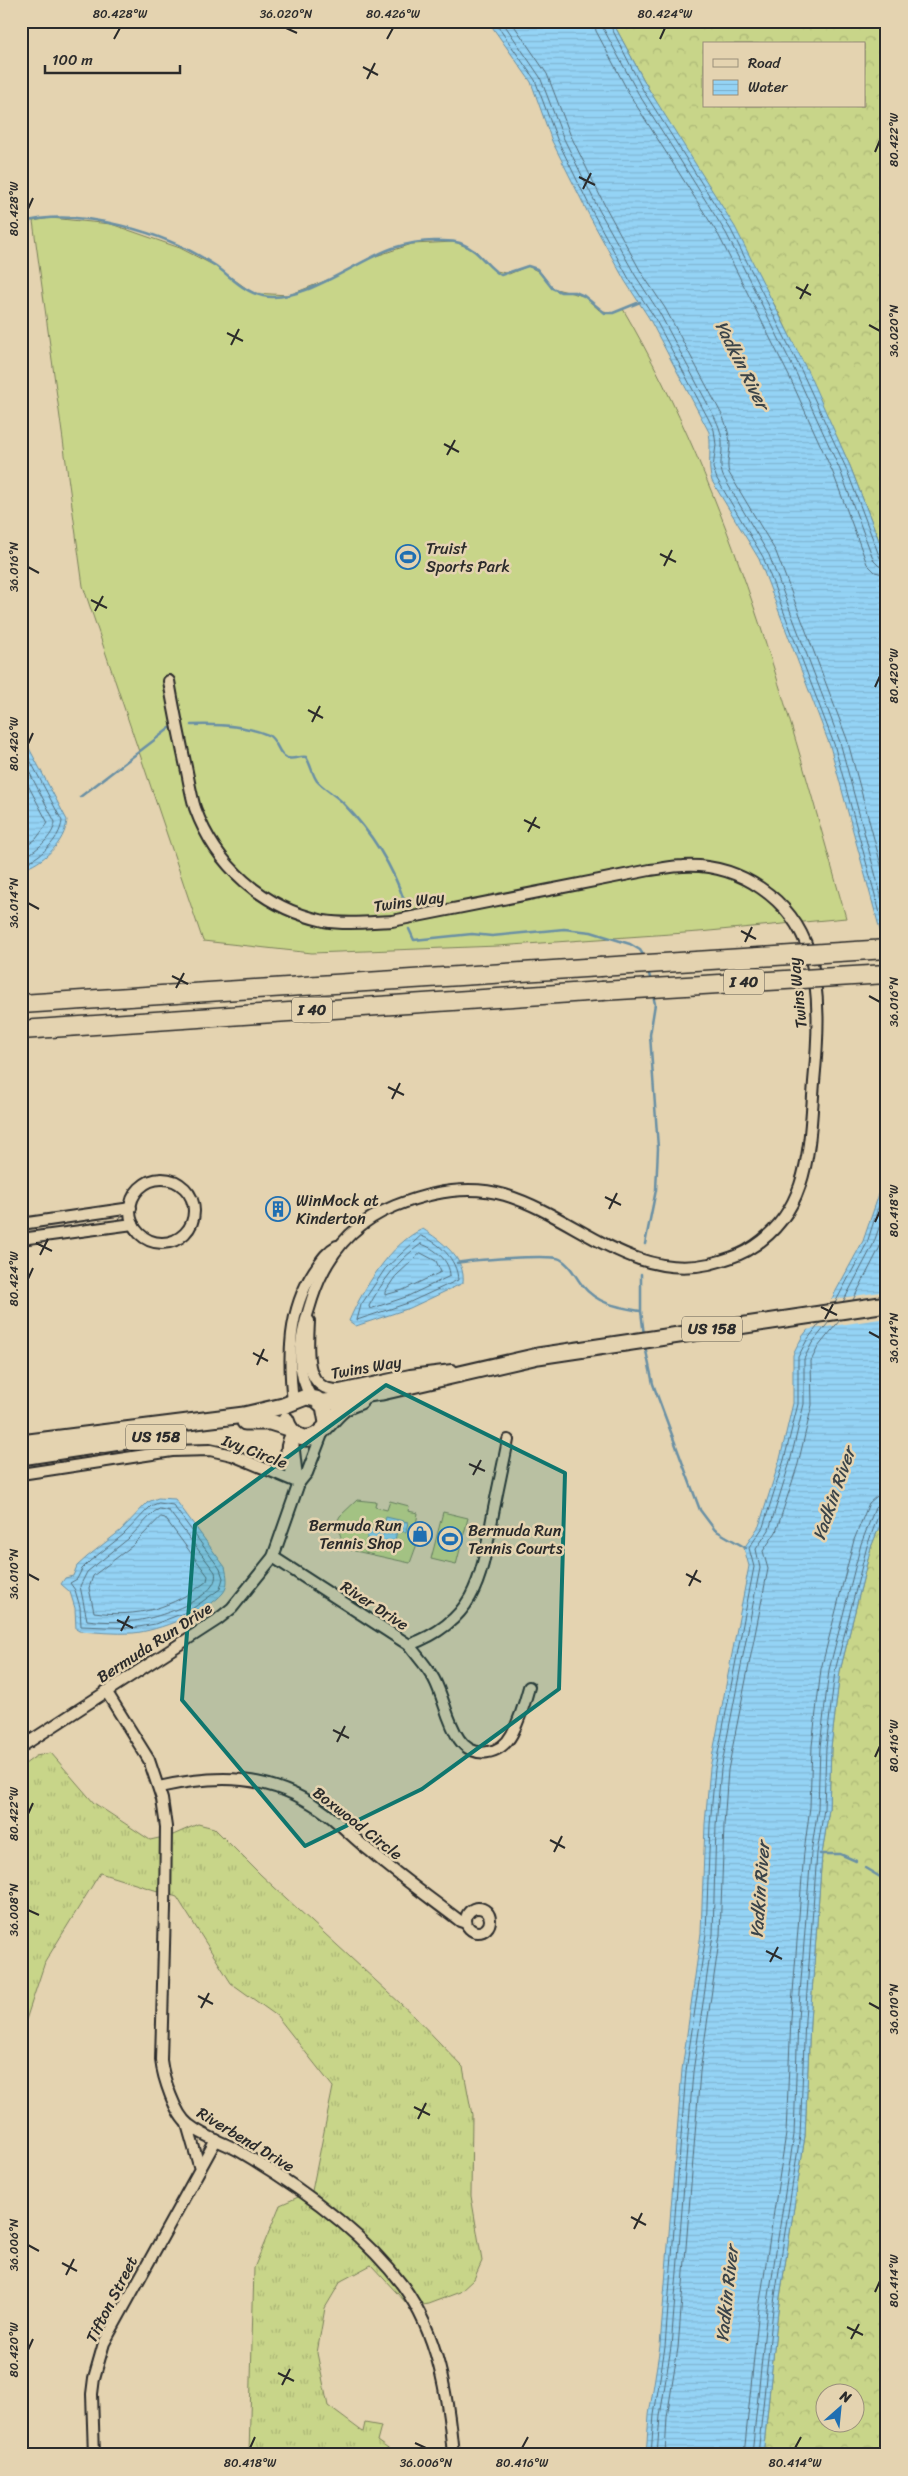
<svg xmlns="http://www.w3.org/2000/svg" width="908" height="2476" font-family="Sriracha,sans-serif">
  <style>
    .grass { fill: url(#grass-tufts); stroke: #7a805a }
    .forest { fill: url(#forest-crowns); stroke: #7a805a; fill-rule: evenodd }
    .pitch { fill: #c8d589; stroke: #7a805a }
    .water { fill: url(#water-rules); stroke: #6a90a4 }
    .pier { fill: #e4d3b0 }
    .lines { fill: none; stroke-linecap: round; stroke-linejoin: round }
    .shore { stroke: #556e7c; stroke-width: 1 }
    .stream { stroke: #6a90a4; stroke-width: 2.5 }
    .street-casing { stroke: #2b2b2b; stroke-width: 14 }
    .primary-casing { stroke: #2b2b2b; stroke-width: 19 }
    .highway-casing { stroke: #2b2b2b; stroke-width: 21 }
    .street { stroke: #e4d3b0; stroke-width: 10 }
    .primary { stroke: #e4d3b0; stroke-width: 15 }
    .highway { stroke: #e4d3b0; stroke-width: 18 }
    .highway-bridge-casing { stroke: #2b2b2b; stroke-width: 21; stroke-linecap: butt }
    .highway-bridge { stroke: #e4d3b0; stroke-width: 18 }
    .marked { fill: #0f766e; fill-opacity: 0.2; stroke: #0f766e; stroke-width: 4; stroke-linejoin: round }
    .ticks { fill: none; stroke: #2b2b2b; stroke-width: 2 }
    .labels { text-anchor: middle; stroke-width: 5; stroke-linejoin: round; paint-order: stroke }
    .shield { fill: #e4d3b0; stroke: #625d53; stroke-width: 1 }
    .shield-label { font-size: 15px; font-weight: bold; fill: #2b2b2b }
    .poi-label { font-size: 16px; fill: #2b2b2b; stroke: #e4d3b0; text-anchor: start }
    .street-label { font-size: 16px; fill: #2b2b2b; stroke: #e4d3b0 }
    .water-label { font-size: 18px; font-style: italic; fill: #3b4449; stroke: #e4d3b0 }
    .neatline { fill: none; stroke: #2b2b2b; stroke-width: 2 }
    .ticks-label { font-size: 12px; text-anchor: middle; fill: #2b2b2b }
  </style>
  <defs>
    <pattern id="grass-tufts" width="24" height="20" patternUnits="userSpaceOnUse" patternTransform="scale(1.25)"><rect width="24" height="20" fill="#c8d589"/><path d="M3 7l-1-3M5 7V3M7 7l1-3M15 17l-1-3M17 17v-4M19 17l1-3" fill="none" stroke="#acb776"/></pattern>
    <pattern id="forest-crowns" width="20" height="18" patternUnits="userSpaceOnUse" patternTransform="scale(1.25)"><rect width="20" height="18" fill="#c8d589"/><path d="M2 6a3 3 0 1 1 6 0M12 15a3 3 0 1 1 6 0" fill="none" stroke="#acb776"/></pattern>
    <pattern id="water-rules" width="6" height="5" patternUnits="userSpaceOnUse" patternTransform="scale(1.25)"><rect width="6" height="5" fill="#94d3f5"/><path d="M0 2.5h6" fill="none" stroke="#80b5d2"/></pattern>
  </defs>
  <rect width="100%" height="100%" fill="#e4d3b0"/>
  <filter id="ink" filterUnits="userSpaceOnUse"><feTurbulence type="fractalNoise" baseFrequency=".02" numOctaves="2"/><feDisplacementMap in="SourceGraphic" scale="10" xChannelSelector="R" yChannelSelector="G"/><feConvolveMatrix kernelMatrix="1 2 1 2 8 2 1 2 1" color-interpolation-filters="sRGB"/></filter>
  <g filter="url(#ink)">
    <path class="grass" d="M51,1753L94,1803L150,1840L173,1835L198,1824L214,1828L261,1875L413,2015L463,2067L472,2115L471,2196L482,2261L474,2279L460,2292L428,2304L410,2307L371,2265L341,2281L325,2308L317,2353L328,2406L363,2432L365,2423L381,2426L377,2441L391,2451L390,2455H249L254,2268L280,2205L312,2191L333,2087L277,2016L231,1983L177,1897L100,1873L45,1962L21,2035V1767L36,1756Z"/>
    <g class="forest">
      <path d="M612,21H887V561L850,466L778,311L648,88ZM704,44H864V106H704Z"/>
      <path d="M887,1508V2455H763L778,2310L805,2136L810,2020L822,1854L829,1809L831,1747L840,1671L871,1547ZM826,2394H856V2424H826Z"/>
    </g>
    <g class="pitch">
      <path d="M51,218L111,224L180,248L215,266L253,293L289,295L330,279L370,258L412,244L455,242L476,251L493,270L509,274L528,266L541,273L552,288L584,296L599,310L613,313L623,309C733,498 787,709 846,918L699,932L498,946L312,953L203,941L83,586L33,221Z"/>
      <path d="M357,1500L376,1502L375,1507L387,1510L390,1501L409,1506L408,1511L418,1513L413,1543L417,1544L410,1563L346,1549C343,1546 338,1528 337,1522L340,1516Z"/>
      <path d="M443,1512L468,1518L456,1565L431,1559Z"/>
    </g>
    <g class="water">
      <path d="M488,21H612L648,88L735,227L807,370L850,466L887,561V956L830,746L759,559L712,481C707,465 712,449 709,432L649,318L625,281L589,215L552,141L531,82Z"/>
      <path d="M21,733L67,820C65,843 43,863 21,870Z"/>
      <path d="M887,1157V1508L871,1547L840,1671L831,1747L829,1809L822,1854L810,2020L805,2136L778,2310L763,2455H646L649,2415L660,2346L682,2070L701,1933L705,1824L710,1768L749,1566L744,1548L759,1526L780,1459L793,1403V1355L802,1337L830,1302L863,1241L878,1197Z"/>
      <path d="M423,1229C441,1241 466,1258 463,1283L410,1308L356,1326L349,1321C361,1292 392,1241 423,1229Z"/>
      <path d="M158,1498L175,1499L225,1567C227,1575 229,1586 223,1593C207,1612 158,1631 133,1633C115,1634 97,1632 79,1631L76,1629L75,1608L70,1592L61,1584L65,1578L73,1576L77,1566L87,1557L120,1531L148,1502Z"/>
      <path d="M386,1517L408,1522L406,1532L397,1531L393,1550L367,1544V1536L370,1529L382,1532Z"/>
    </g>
    <path class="pier" d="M887,1291V1318L805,1330L828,1300Z"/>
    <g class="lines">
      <g class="shore">
        <path d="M494,21L535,80L557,139L593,213L629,279L653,315L708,418L714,430L716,445L713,468L717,479L763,557L834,744L887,939"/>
        <path d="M502,21L540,77L563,137L599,210L635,275L659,312L714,416C719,426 723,436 722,448C722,458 719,466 723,476L769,555L840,742L887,918"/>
        <path d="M511,21L547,74L570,134L605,206L641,272L665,308L721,413C726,423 729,433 730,444C730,454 726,463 729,473L776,552L847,739L887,887"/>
        <path d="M594,21L596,31L631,97L719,236L790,378L833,473L867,564L875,572L887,575"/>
        <path d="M602,21L603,28L638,93L726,233L797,375L840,470L874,561L879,566L887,568"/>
        <path d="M608,21L643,90L731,230L802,372L846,468L880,558L887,561"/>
        <path d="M21,743L62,821C60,840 39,859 21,865"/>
        <path d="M21,756L55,822C54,836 35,853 21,858"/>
        <path d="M21,772L48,823L36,839L21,850"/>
        <path d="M421,1236C439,1242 457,1259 458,1280L408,1303L357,1320L361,1305L385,1269Z"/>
        <path d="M421,1244C435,1248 450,1261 450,1276L406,1297L370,1309L369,1306C382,1282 398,1260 421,1244Z"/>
        <path d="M421,1253L436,1261L441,1272L403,1290L385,1295V1292L395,1277Z"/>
        <path d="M853,1300L879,1249L887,1228"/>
        <path d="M843,1302L873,1245L887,1205"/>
        <path d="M835,1303L867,1243L887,1179"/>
        <path d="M159,1503L173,1505L220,1569L223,1578L220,1589L189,1611L155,1624L133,1628L81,1626L80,1607L75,1590L70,1583L77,1579L82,1569L90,1561L123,1535L151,1506Z"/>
        <path d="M160,1509L169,1511L215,1572C222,1598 153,1620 133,1621C119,1622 101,1622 87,1620L80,1586L87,1572L128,1539L154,1512Z"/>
        <path d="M161,1517L165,1518L208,1576L207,1581C173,1608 138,1618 94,1612L89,1588L93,1576L132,1546Z"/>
        <path d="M651,2455L654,2415L665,2347L686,2071L706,1934L710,1825L715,1769L754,1567L749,1548L763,1527L784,1460L798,1404V1357L807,1340L820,1323"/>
        <path d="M657,2455L660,2416L671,2347L693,2072L713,1934L716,1825L721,1769L760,1568L756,1549L769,1530L790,1462L804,1404V1359L812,1343L829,1322"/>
        <path d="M665,2455L667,2417L678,2348L700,2072L720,1935L724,1825L728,1770L768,1569L763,1551L776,1532L798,1464L812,1405L811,1361L818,1347L840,1320"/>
        <path d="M744,2455L759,2308L786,2134L791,2018L804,1852L810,1807L812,1746L821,1669L854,1540L869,1503L877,1496L887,1494"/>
        <path d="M752,2455L767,2309L794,2135L798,2019L811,1853L818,1808L820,1747L829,1670L861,1544L875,1508L880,1503L887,1502"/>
        <path d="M758,2455L773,2309L800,2136L805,2019L817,1853L824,1809L826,1747L835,1671L867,1546L880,1511L887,1508"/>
      </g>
      <g class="stream">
        <path d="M21,223C79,206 167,233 216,266C231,277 244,292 263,296C303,304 357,260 393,248C406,244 421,241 434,241C443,241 452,240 460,243C481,251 485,266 501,275L528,266L537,269L552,288L561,292H575L584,296L605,313H613L640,302"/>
        <path d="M191,725C215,724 245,725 268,735C278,740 277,754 287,758C294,760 299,756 306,757C311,765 312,774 317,781C324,789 335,795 343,803C372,833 392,864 405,903"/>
        <path d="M80,797L170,728"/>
        <path d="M409,929L414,940L472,934L492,936L564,929L591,932L630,944L640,950L645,958"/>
        <path d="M648,970L651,982"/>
        <path d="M645,1244L656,1190L658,1148L650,1035L655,1004L653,995"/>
        <path d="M457,1263C469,1260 551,1254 560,1259C570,1264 575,1276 582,1285C597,1304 618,1307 640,1311"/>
        <path d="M641,1274V1311L644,1335"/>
        <path d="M645,1346L653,1384L700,1510L715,1530L746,1548"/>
        <path d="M820,1854H840L856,1861"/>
        <path d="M865,1868L887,1881"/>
      </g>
      <defs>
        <g id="street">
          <path d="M169,681C174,710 180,739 186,767C189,781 191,795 195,808C216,866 263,908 324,921C346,925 370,922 392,921L650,870C661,869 672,866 683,866C739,863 792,899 809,952C821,993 818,1040 814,1082C809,1147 811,1214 746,1251C735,1257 721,1261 709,1264C631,1281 575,1216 505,1195C468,1184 430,1192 395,1206C352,1223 326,1255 312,1299C302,1330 292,1367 311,1397"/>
          <circle cx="162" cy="1211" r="32"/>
          <path d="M21,1224L131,1208"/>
          <path d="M21,1239L133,1224"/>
          <path d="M309,1321C308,1347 302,1392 340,1390L410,1375L452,1370"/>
          <path d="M293,1402C288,1357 288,1311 314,1271C321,1261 326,1252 337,1246"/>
          <path d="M292,1432C281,1453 287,1465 299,1483"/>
          <path d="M292,1432L297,1478"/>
          <path d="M21,1474L172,1451L210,1450L232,1455L299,1483"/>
          <path d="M273,1557L409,1645C475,1621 481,1579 492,1519C497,1492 503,1466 508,1440"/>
          <path d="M409,1645C417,1656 427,1666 434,1679C444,1698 447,1721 459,1739C473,1760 501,1755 512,1734C520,1719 525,1702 529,1687"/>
          <path d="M106,1691L149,1760L162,1799L166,1827L165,1908L161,2060C163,2077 175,2115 189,2125C204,2137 223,2142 239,2151C297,2185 362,2231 403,2286C438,2334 448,2396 453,2455"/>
          <path d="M21,1747L217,1620L232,1608L273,1557L299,1483L307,1473L324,1429"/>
          <path d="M159,1787C218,1774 269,1774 320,1809C338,1821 353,1838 370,1851C399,1876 430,1898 460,1921L466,1923"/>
          <circle cx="478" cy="1920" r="12"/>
          <path d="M200,2169L216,2140"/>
          <path d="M94,2455L92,2394L94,2378L104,2343L200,2169L187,2124"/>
        </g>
        <g id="primary">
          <path d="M321,1402C340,1402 362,1394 382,1392L538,1356L887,1304"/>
          <path d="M286,1420C288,1427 291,1432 298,1436C317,1446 329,1420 342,1410C347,1405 354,1404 360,1401"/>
          <path d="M245,1422H270L289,1428"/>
          <path d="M21,1443L244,1415L283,1406L306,1397L316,1399L324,1406L327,1423"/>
          <path d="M21,1457L153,1437"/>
        </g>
        <g id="highway">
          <path d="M21,1004L600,967"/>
          <path d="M21,1030L602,991"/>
        </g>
      </defs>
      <use href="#street" class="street-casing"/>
      <use href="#primary" class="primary-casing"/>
      <use href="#highway" class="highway-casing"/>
      <use href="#street" class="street"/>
      <use href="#primary" class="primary"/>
      <use href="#highway" class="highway"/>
      <defs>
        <g id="highway-bridge">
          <path d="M600,967L887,949"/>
          <path d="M602,991L887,974"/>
        </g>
      </defs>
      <use href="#highway-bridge" class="highway-bridge-casing"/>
      <use href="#highway-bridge" class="highway-bridge"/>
    </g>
  </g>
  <path class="marked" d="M386,1385L565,1473L559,1689L422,1789L305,1846L182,1700L195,1525Z"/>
  <path class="ticks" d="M286,28L297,33M114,39L120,28M387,39L393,28M660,39L665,28M363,67L378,75M367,79L375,63M875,152L880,140M579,177L595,185M583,189L591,173M28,209L33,198M796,287L811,295M800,299L808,284M869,325L880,331M227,333L243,341M231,345L239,329M444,444L459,452M447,455L455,440M660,554L676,562M664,566L672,550M28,567L39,573M91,600L107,608M95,611L103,596M875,687L880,676M308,710L323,718M312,722L320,706M28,744L33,733M524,820L540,828M528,832L536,817M28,903L39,909M741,931L756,939M745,942L752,927M172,976L188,984M176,988L184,973M869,996L880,1002M388,1087L404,1095M392,1099L400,1083M605,1197L621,1205M609,1209L617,1193M875,1222L880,1211M36,1243L52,1251M40,1255L48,1239M28,1279L33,1268M821,1307L837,1315M825,1319L833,1304M869,1332L880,1338M253,1353L268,1361M257,1365L264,1349M469,1464L485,1471M473,1475L481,1460M28,1574L39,1580M686,1574L701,1582M689,1586L697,1570M117,1620L133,1628M121,1631L129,1616M333,1730L349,1738M337,1742L345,1726M875,1757L880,1746M28,1814L33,1803M550,1840L565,1848M554,1852L562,1836M28,1910L39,1915M766,1951L782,1959M770,1962L778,1947M198,1996L213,2004M869,2003L880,2009M201,2008L209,1993M414,2107L430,2115M418,2119L426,2103M631,2217L646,2225M634,2229L642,2213M28,2245L39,2251M62,2263L77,2271M66,2275L74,2259M875,2292L880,2281M847,2327L863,2335M851,2339L859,2324M28,2350L33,2339M278,2373L294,2381M282,2385L290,2369M415,2443L426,2448M250,2448L255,2437M522,2448L528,2437M795,2448L801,2437"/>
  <defs>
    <symbol id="stadium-ring" viewBox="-11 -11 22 22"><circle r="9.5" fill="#e4d3b0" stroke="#1f6fb2" stroke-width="1.5"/><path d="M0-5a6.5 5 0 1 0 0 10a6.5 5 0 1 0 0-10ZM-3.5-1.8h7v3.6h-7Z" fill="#1f6fb2"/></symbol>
    <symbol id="building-ring" viewBox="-11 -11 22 22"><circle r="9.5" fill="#e4d3b0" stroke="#1f6fb2" stroke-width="1.5"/><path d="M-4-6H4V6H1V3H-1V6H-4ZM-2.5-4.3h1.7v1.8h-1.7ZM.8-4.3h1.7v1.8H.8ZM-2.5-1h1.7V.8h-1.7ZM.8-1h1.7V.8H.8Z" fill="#1f6fb2"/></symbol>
    <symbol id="shop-ring" viewBox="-11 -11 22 22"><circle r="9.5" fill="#e4d3b0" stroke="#1f6fb2" stroke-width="1.5"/><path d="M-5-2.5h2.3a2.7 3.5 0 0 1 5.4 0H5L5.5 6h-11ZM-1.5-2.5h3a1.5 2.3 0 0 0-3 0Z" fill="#1f6fb2"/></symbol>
  </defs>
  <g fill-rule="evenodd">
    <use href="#stadium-ring" x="394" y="543" width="28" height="28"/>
    <use href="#building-ring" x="264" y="1195" width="28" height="28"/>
    <use href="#shop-ring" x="406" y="1520" width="28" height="28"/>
    <use href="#stadium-ring" x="436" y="1525" width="28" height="28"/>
  </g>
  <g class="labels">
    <g class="shield">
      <rect x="724" y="969.5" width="40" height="25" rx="4"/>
      <rect x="292" y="997.5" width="40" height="25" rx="4"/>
      <rect x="682" y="1316.5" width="60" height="25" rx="4"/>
      <rect x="126" y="1424.5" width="60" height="25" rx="4"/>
    </g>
    <g class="shield-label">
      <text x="744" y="987">I 40</text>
      <text x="312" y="1015">I 40</text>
      <text x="712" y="1334">US 158</text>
      <text x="156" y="1442">US 158</text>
    </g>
    <g class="poi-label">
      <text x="426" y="554">Truist<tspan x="426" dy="18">Sports Park</tspan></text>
      <text x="296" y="1206">WinMock at<tspan x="296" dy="18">Kinderton</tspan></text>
      <text x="402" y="1531" text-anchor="end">Bermuda Run<tspan x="402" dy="18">Tennis Shop</tspan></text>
      <text x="468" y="1536">Bermuda Run<tspan x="468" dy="18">Tennis Courts</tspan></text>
    </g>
    <g class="street-label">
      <text transform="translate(409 901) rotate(-8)" y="6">Twins Way</text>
      <text transform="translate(797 993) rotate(-96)" y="6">Twins Way</text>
      <text transform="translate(366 1367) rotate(-10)" y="6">Twins Way</text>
      <text transform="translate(255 1451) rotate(21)" y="6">Ivy Circle</text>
      <text transform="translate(375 1605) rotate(33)" y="6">River Drive</text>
      <text transform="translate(154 1642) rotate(-33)" y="6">Bermuda Run Drive</text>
      <text transform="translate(358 1823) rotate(38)" y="6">Boxwood Circle</text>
      <text transform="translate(246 2139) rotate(31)" y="6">Riverbend Drive</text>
      <text transform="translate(111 2299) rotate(-63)" y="6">Tifton Street</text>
    </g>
    <g class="water-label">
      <text transform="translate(742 365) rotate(63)" y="6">Yadkin River</text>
      <text transform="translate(834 1494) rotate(-71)" y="6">Yadkin River</text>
      <text transform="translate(760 1890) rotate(-86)" y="6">Yadkin River</text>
      <text transform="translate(727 2294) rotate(-84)" y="6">Yadkin River</text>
    </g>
  </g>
  <rect width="908" height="2476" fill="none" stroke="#e4d3b0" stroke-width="55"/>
  <rect x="703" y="42" width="162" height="65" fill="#e4d3b0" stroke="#9a907b"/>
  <rect x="713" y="59" width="25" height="8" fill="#e4d3b0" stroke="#9a907b"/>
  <text x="748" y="68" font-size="15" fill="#2b2b2b">Road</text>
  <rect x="713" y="80" width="25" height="15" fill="url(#water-rules)" stroke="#9a907b"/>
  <text x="748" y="92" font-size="15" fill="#2b2b2b">Water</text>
  <g transform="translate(840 2408) rotate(27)"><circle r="24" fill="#e4d3b0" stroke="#9a907b"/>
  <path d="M0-4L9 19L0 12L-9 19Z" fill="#1f6fb2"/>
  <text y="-8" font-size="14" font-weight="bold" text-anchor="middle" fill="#2b2b2b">N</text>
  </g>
  <path d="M45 65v8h135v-8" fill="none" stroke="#2b2b2b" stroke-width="2.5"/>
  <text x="52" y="65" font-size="15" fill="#2b2b2b" stroke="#e4d3b0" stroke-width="4" paint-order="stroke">100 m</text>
  <rect x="28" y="28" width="852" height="2420" class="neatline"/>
  <g class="ticks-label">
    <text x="120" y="18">80.428°W</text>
    <text x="286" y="18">36.020°N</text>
    <text x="393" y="18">80.426°W</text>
    <text x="665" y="18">80.424°W</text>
    <text transform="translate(894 140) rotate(-90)" y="4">80.422°W</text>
    <text transform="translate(14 209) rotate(-90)" y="4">80.428°W</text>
    <text transform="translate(894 331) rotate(-90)" y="4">36.020°N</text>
    <text transform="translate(14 567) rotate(-90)" y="4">36.016°N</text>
    <text transform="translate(894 676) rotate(-90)" y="4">80.420°W</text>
    <text transform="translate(14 744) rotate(-90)" y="4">80.426°W</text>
    <text transform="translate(14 903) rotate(-90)" y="4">36.014°N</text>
    <text transform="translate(894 1002) rotate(-90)" y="4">36.016°N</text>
    <text transform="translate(894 1211) rotate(-90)" y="4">80.418°W</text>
    <text transform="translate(14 1279) rotate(-90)" y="4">80.424°W</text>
    <text transform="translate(894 1338) rotate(-90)" y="4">36.014°N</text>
    <text transform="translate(14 1574) rotate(-90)" y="4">36.010°N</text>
    <text transform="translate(894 1746) rotate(-90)" y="4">80.416°W</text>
    <text transform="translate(14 1814) rotate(-90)" y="4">80.422°W</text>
    <text transform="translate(14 1910) rotate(-90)" y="4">36.008°N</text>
    <text transform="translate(894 2009) rotate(-90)" y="4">36.010°N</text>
    <text transform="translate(14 2245) rotate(-90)" y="4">36.006°N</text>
    <text transform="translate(894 2281) rotate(-90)" y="4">80.414°W</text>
    <text transform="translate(14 2350) rotate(-90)" y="4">80.420°W</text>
    <text x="250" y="2467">80.418°W</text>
    <text x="426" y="2467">36.006°N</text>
    <text x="522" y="2467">80.416°W</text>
    <text x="795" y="2467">80.414°W</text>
  </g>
</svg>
